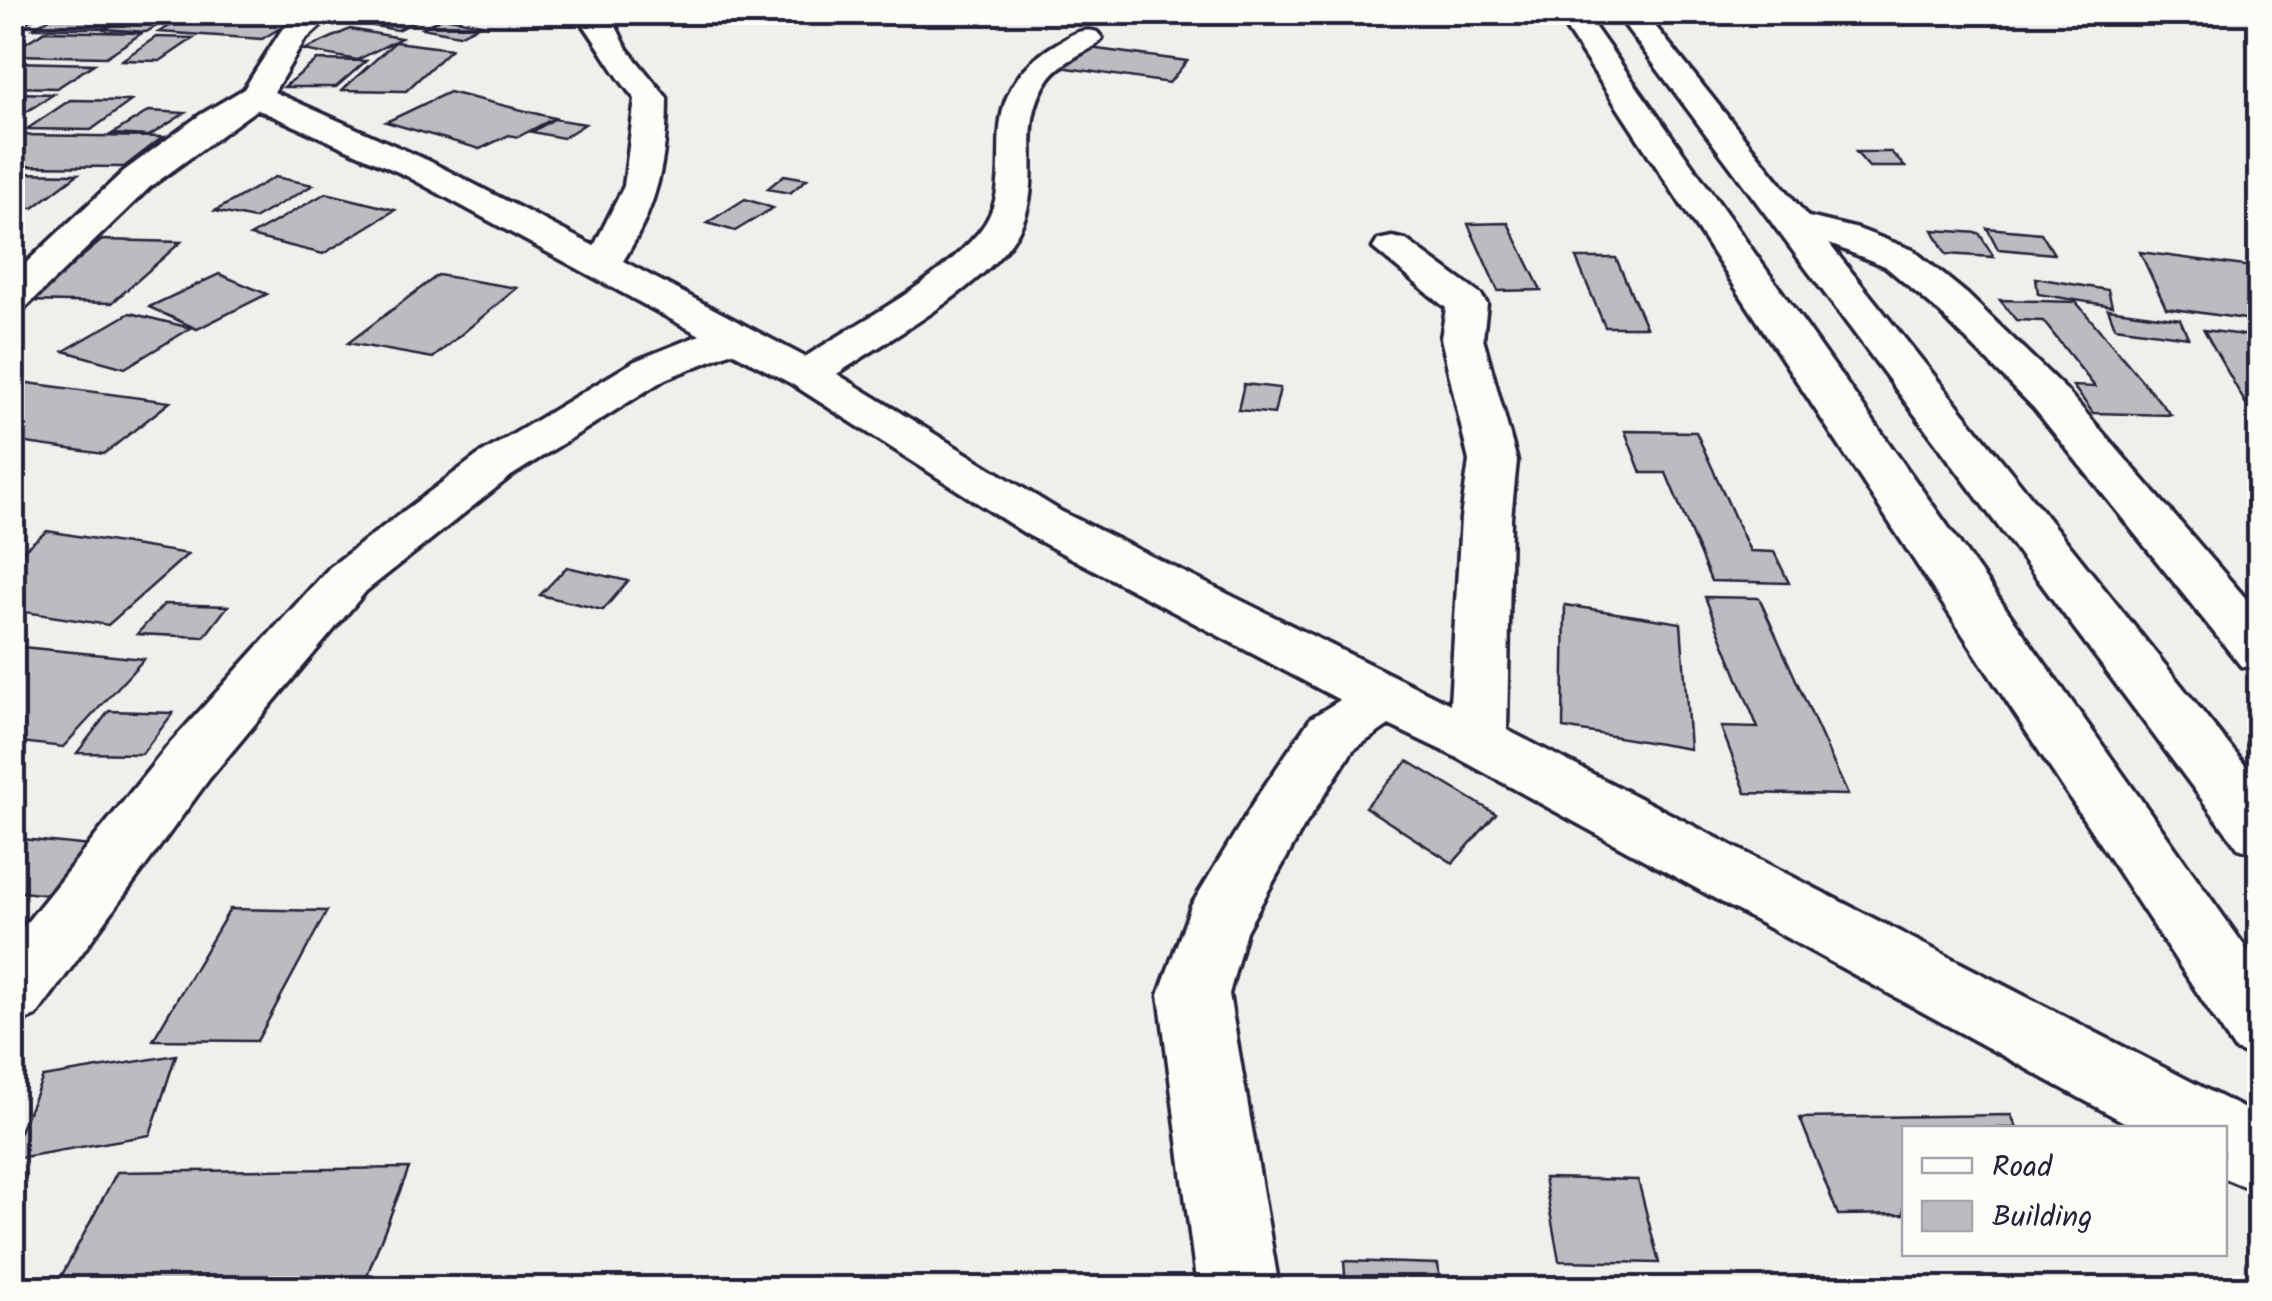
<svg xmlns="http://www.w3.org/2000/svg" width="2272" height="1301" font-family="Kalam,sans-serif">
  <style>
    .building { fill: #bcbcc0; stroke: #22223b; stroke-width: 2.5 }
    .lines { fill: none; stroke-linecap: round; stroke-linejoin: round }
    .minor-casing { stroke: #22223b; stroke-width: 7 }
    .highway-casing { stroke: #22223b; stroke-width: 7 }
    .minor { fill: #fdfcf7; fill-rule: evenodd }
    .highway { fill: #fdfcf7; fill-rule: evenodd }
  </style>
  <rect width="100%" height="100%" fill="#f0efec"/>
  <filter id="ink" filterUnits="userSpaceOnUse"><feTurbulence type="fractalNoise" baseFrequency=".01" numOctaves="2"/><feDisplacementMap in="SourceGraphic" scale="20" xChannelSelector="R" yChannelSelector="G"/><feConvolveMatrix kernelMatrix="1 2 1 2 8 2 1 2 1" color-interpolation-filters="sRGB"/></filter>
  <g filter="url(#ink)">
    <g class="building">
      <path d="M195,12H214L297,18L262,39L159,32Z"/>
      <path d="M357,12H435L397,30L340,20Z"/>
      <path d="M56,14L124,15L103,28H34Z"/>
      <path d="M129,16L169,19L146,32L105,29Z"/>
      <path d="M444,17L481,24L459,35L422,28Z"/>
      <path d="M350,29L401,38L357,60L304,50Z"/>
      <path d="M45,31L142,33L106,57L12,55V51Z"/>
      <path d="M156,37L194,38L160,61L122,60Z"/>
      <path d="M395,42L451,49L406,91L342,90Z"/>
      <path d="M1082,47L1187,61L1169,83L1060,67Z"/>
      <path d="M317,60L366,61L336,87H284Z"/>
      <path d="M12,62L94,64L57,88L12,87Z"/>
      <path d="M449,92L554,118L518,137L509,135L480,149L386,122Z"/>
      <path d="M12,93L54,94L12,121Z"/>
      <path d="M70,100L131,101L91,130L27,129Z"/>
      <path d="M149,111L185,113L149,136L112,134Z"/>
      <path d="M554,119L585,124L563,138L532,132Z"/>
      <path d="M18,135L163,137L124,167L12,166V138Z"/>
      <path d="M1856,152H1891L1905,167H1869Z"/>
      <path d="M12,173L78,174L33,208H12Z"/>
      <path d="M784,175L807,179L790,193L767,189Z"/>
      <path d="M275,177L313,185L254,219L215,211Z"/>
      <path d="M326,193L395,210L323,254L250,236Z"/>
      <path d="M745,199L773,208L735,231L707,223Z"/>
      <path d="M1508,223L1541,290L1498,291L1468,224Z"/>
      <path d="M1987,228L2041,233L2054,254L1998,249Z"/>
      <path d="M1933,230L1979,233L1994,257L1946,254Z"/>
      <path d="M102,240L181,242L112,303L29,301Z"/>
      <path d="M2140,252L2260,268V321L2166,308Z"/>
      <path d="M1576,258H1616L1646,327H1605Z"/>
      <path d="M219,274L267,294L197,329L149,307Z"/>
      <path d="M438,275L517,288L433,358L348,343Z"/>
      <path d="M2036,278L2108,290L2112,306L2038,294Z"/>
      <path d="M2000,300L2076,302L2171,415L2093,413L2073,386L2095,387L2043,321L2016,320Z"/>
      <path d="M2108,309L2180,319L2188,337L2115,327Z"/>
      <path d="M130,313L191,328L125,368L64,351Z"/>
      <path d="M2204,330L2260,337V408L2247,406Z"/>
      <path d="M12,381H13L170,402L104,454L12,441Z"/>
      <path d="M1244,384L1280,388L1274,414L1238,410Z"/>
      <path d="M1625,431L1696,432L1750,551L1774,552L1789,583L1711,581L1666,473H1641Z"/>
      <path d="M47,531L188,554L108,625L12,610V559Z"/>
      <path d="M567,567L628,581L603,610L540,595Z"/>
      <path d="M1705,597L1759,598L1848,795L1746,793L1721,727L1758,728Z"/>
      <path d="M164,604L228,606L204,637L137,634Z"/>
      <path d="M1565,605L1681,623L1690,749L1563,728Z"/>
      <path d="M12,646L144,659L63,747L12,741Z"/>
      <path d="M109,711L173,713L142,754L77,753Z"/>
      <path d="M1408,761L1496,814L1453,863L1365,807Z"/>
      <path d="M12,838L91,846L49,895L12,891Z"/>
      <path d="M230,909L327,911L257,1041L153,1040Z"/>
      <path d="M176,1055L150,1135L12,1159V1150L43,1077Z"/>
      <path d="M2011,1115L2017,1128H1904V1214L1838,1215L1800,1118Z"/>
      <path d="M409,1168L362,1288H55L117,1172Z"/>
      <path d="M1544,1178L1638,1180L1659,1263L1559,1261Z"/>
      <path d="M1344,1261L1438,1264L1441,1288H1346Z"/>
    </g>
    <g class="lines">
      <defs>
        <g id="minor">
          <path d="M12,12H39L12,29Z"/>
          <path d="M304,12H336L304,41L274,92L429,161L594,246L624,186L635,99C612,72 595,38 574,12H609L627,49L667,98C667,160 657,208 623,261L805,357C863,319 934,285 979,232C1027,174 960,103 1056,44C1070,36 1080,27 1097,32L1102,38L1097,44C1082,54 1058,64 1048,80C1014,130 1048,180 1017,234C984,288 890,338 837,374L1062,512L1450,704L1461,518L1469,461L1441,338L1446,308L1373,248L1378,240L1392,237L1406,240L1481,295L1487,304L1483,338L1517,461L1511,518L1507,730L2260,1117V1193L2224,1178V1128H2135L1456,757L1389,725L1353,750L1303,828L1246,931L1229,994L1279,1288H1197L1159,994L1191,906L1259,794L1311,718L1340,700L1026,534L792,384L732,352L665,379L511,476L366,591L209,779L36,1016L12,1025V941L167,747L330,567L477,456L635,361L700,335L405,175L257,109L150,187L26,307L12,310V276L124,171L200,115L244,89L281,31Z"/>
          <path d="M1792,213L1858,229L1913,250L1967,294L2066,390L2260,615V671L2241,666L2034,408L1939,312L1885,266L1832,245L1779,232L1773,224L1779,216Z"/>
        </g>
        <g id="highway">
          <path d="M1555,12H1584L2260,968V1059L2235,1050Z"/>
          <path d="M1615,12H1644L2260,784V855L2238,848Z"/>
        </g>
      </defs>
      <use href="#minor" class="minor-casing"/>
      <use href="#highway" class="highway-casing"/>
      <use href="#minor" class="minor"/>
      <use href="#highway" class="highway"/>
    </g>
  </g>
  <rect width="2272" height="1301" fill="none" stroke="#fdfcf7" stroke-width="50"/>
  <rect x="25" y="25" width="2222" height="1251" fill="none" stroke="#22223b" stroke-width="4" filter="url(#ink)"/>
  <rect x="1902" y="1126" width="325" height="130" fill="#fdfcf7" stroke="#a5a5ac" stroke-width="2.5"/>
  <rect x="1922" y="1158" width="50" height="15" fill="#fdfcf7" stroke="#a5a5ac" stroke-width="2.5"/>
  <text x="1992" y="1176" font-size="30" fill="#22223b">Road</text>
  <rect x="1922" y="1201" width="50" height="30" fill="#bcbcc0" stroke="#a5a5ac" stroke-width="2.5"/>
  <text x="1992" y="1226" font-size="30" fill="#22223b">Building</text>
</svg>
